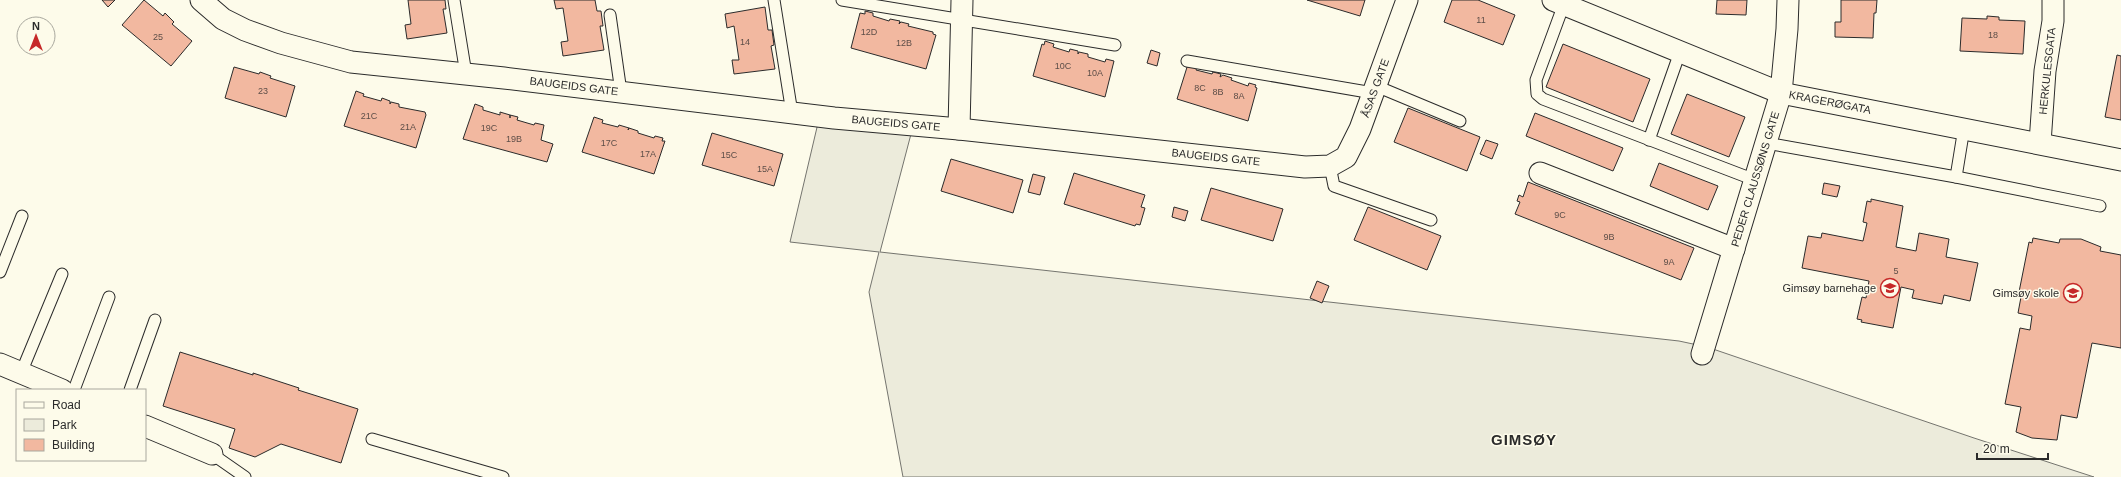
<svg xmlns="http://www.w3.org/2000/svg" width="2121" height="477" font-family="Arial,sans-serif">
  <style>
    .green { fill: #ecebdb; stroke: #74746e }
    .building { fill: #f2b8a0; stroke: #2b2b2b }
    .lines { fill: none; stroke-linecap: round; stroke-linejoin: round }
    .lane-casing { stroke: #2b2b2b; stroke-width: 13 }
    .street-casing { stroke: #2b2b2b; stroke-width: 23 }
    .lane { stroke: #fdfbea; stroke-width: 11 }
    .street { stroke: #fdfbea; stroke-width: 21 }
    .labels { text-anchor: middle; stroke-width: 3; stroke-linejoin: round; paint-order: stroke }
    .number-label { font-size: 9px; fill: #5d4e48 }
    .street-label { font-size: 11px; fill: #2b2b2b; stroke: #fdfbea }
    .poi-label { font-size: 11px; fill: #2b2b2b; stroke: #fdfbea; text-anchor: end }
    .district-label { font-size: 15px; font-weight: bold; letter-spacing: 1px; fill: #2b2b2b; stroke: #fdfbea }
  </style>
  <rect width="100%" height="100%" fill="#fdfbea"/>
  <path class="green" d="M818,123L911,134L880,252L1679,341L1707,347L1974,438L2094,477H903L869,292L879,252L790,242Z"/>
  <g class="building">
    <path d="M102,0H115L108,7Z"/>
    <path d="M144,0L163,16L165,13L174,22L172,24L192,41L171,66L122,25Z"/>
    <path d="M408,0H445L446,9H443L447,33L407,39L405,25L411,24Z"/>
    <path d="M554,0H595L597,11H601L603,26H600L604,50L563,56L561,42L568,41L563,8L556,9Z"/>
    <path d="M1307,0H1365L1360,16Z"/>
    <path d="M1452,0H1478L1515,15L1503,45L1444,22Z"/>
    <path d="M1717,0H1747L1746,15L1716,14Z"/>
    <path d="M1841,0H1877L1876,13H1874L1873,38L1835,37V22H1841Z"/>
    <path d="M765,7L768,30H772L774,45L771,46L775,69L734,74L732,60H739L734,26L727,28L725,14Z"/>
    <path d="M865,11L873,13V16L889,21L890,19L900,21L899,24L901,22L909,24L908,26L933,32V34L936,35L926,69L851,48L860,13L865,14Z"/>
    <path d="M1987,16L1999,17V20L2025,21L2023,54L1960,51L1962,18L1987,19Z"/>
    <path d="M1045,41L1054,44L1053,47L1069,52L1070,49L1078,51V54L1079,52L1088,54V57L1105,62L1106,59L1114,61L1105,97L1033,76L1042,44L1044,45Z"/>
    <path d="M1563,44L1650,79L1633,122L1546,87Z"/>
    <path d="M1151,50L1160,53L1157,66L1147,63Z"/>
    <path d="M2117,55L2121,56V120L2105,117Z"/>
    <path d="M1188,64L1197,67L1196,70L1212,74L1213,72L1221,74L1220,77L1223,75L1232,78L1231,80L1248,86L1249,83L1256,85L1255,87L1257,88L1248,121L1177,99Z"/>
    <path d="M234,67L259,74L260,72L271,76L270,78L295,86L286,117L225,98Z"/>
    <path d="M356,91L364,94L363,96L381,101L382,98L390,101V104L391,102L399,104V107L425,112L426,115L416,148L344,126Z"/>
    <path d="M1687,94L1745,117L1729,157L1671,134Z"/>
    <path d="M475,104L483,107V110L500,115V112L510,115V118V115L518,117L517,120L534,125L535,123L544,125L541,140L553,144L547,162L463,139Z"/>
    <path d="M1408,108L1480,137L1467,171L1394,142Z"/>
    <path d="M1535,113L1623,148L1613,171L1526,136Z"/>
    <path d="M594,117L603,120L602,123L618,127L619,125L629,128L628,130L629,128L638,131V133L654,138L655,136L663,138L662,141H665L654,174L582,152Z"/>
    <path d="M712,133L783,154L774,186L702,165Z"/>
    <path d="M1486,140L1498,144L1492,159L1480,154Z"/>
    <path d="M951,159L1023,180L1013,213L941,191Z"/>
    <path d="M1659,163L1718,186L1708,210L1650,186Z"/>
    <path d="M1074,173L1145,195L1141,207L1145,208L1140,225L1136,224L1135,226L1064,204Z"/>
    <path d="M1033,174L1045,177L1040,195L1028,192Z"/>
    <path d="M1528,182L1694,248L1681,280L1515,214L1520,202L1517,201L1519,195L1523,197Z"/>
    <path d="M1824,183L1840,186L1837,197L1822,194Z"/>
    <path d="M1211,188L1283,209L1273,241L1201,220Z"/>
    <path d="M1871,199L1903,206L1896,247L1916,251L1919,233L1949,239L1946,257L1978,263L1970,301L1944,295L1942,304L1912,298L1914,290L1901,287L1893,328L1861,322L1862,320L1857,319L1862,297L1866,298L1869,281L1802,268L1808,236L1821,238L1822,233L1863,241L1867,223L1863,222L1867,201L1871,202Z"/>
    <path d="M1174,207L1188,211L1185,221L1172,217Z"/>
    <path d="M1368,207L1441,236L1427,270L1354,240Z"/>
    <path d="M2033,238L2059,243L2060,239H2081L2101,247L2100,251L2121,255V348L2092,343L2077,418L2061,415L2057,440L2032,438L2016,432L2021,407L2005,404L2020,328L2030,330L2032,316L2018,313L2021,297H2018L2029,242L2032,243Z"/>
    <path d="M1317,281L1329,286L1322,303L1310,298Z"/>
    <path d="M180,352L253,375V373L299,388L298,390L358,409L341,463L281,444L255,457L229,448L235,429L163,406Z"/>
  </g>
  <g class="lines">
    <defs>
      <g id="lane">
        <path d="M454,0L466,74"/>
        <path d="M774,0L792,113"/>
        <path d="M842,0L1115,45"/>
        <path d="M1564,4L1536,80L1537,94L1543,99L1755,180"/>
        <path d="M610,15L621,92"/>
        <path d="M1187,61L1373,93"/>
        <path d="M1376,86L1460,121"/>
        <path d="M1649,140L1680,52"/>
        <path d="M1766,143L1956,177L2100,206"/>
        <path d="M1330,166L1334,186L1431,220"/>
        <path d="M1956,177L1964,128"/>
        <path d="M0,272L22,216"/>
        <path d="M21,373L62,274"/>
        <path d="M74,390L109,297"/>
        <path d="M130,390L155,320"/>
        <path d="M372,439L503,477"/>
        <path d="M212,454L245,477"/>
      </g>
      <g id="street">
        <path d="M201,0L223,19L245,30L281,43L351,62L504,78L834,118L959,129L1305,167L1330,166L1346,157L1360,129L1407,0"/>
        <path d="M1553,0L1781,93L2121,160"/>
        <path d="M959,129L962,0"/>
        <path d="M2040,143L2045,71L2053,21V0"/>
        <path d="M1540,173L1734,249"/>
        <path d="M1702,354L1781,93L1787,29L1788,0"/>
        <path d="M0,364L62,390"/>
        <path d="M145,426L212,454"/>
      </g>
    </defs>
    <use href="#lane" class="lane-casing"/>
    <use href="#street" class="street-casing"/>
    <use href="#lane" class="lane"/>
    <use href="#street" class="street"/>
  </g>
  <defs>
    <symbol id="school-ring" viewBox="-11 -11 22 22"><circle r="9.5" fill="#fdfbea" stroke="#c62828" stroke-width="1.5"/><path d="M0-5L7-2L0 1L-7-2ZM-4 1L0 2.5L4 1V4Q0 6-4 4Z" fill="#c62828"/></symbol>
  </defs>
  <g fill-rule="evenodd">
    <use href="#school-ring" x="1879" y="277" width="22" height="22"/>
    <use href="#school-ring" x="2062" y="282" width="22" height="22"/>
  </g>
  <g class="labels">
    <g class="number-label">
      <text x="1481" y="23">11</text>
      <text x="869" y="35">12D</text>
      <text x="1993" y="38">18</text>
      <text x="158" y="40">25</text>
      <text x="745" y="45">14</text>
      <text x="904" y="46">12B</text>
      <text x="1063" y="69">10C</text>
      <text x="1095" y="76">10A</text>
      <text x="1200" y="91">8C</text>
      <text x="263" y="94">23</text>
      <text x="1218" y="95">8B</text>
      <text x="1239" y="99">8A</text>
      <text x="369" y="119">21C</text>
      <text x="408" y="130">21A</text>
      <text x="489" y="131">19C</text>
      <text x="514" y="142">19B</text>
      <text x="609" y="146">17C</text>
      <text x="648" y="157">17A</text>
      <text x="729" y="158">15C</text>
      <text x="765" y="172">15A</text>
      <text x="1560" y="218">9C</text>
      <text x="1609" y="240">9B</text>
      <text x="1669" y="265">9A</text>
      <text x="1896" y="274">5</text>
    </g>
    <g class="street-label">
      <text transform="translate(2047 71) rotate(-84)" y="4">HERKULESGATA</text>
      <text transform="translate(574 86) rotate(7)" y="4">BAUGEIDS GATE</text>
      <text transform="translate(1375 88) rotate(-70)" y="4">ÅSAS GATE</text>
      <text transform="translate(1830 102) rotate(11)" y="4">KRAGERØGATA</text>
      <text transform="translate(896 123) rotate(5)" y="4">BAUGEIDS GATE</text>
      <text transform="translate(1216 157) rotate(6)" y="4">BAUGEIDS GATE</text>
      <text transform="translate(1755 179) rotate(-73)" y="4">PEDER CLAUSSØNS GATE</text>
    </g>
    <g class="poi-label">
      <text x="1876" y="292">Gimsøy barnehage</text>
      <text x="2059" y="297">Gimsøy skole</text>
    </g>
    <g class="district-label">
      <text x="1524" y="445">GIMSØY</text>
    </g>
  </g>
  <rect x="16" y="389" width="130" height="72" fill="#fdfbea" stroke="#a9a89e"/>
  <rect x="24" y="402" width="20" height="6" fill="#fdfbea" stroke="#a9a89e"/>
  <text x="52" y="409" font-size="12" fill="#2b2b2b">Road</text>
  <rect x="24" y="419" width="20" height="12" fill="#ecebdb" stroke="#a9a89e"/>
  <text x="52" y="429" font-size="12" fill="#2b2b2b">Park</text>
  <rect x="24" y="439" width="20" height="12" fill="#f2b8a0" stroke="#a9a89e"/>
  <text x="52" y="449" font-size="12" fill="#2b2b2b">Building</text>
  <g transform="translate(36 36)"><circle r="19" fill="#fdfbea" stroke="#a9a89e"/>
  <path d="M0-3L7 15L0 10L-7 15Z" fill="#c62828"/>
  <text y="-6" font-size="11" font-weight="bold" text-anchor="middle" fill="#2b2b2b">N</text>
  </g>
  <path d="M1977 453v6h71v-6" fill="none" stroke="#2b2b2b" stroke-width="2"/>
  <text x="1983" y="453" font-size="12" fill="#2b2b2b" stroke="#fdfbea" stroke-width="3" paint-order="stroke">20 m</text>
</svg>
